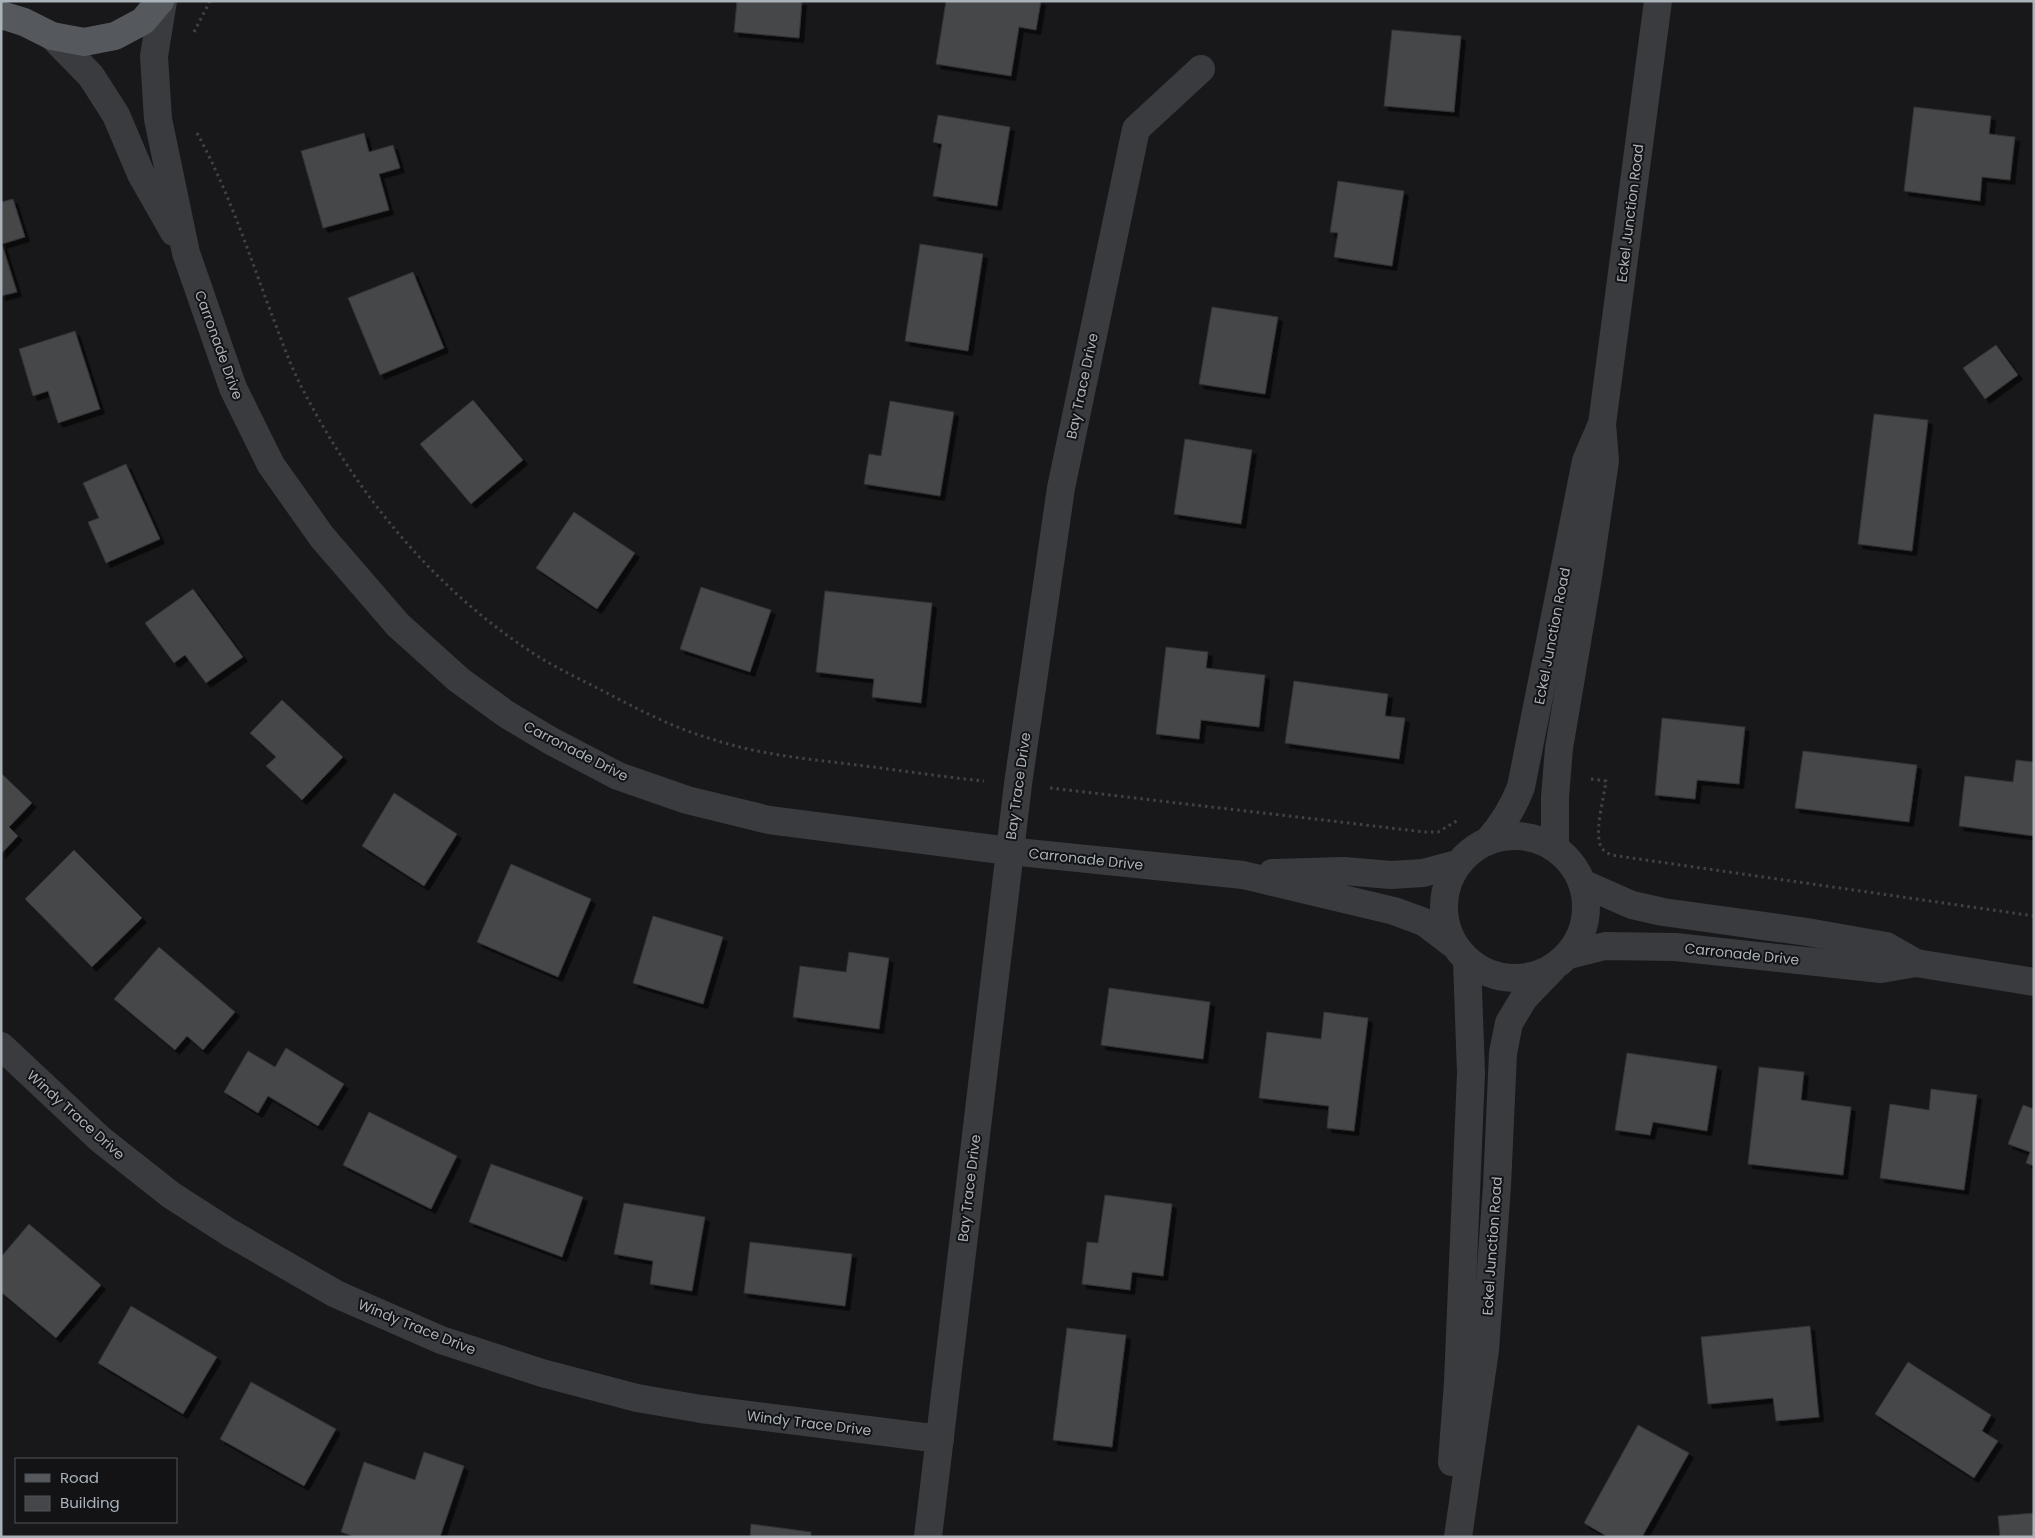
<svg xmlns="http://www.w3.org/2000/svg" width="2035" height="1538" font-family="Poppins,sans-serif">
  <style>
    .building { fill: #44464a; stroke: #323336; filter: url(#shadow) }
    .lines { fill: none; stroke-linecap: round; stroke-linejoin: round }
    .path { stroke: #3f4246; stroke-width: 3; stroke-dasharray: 2.5 4; stroke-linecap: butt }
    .minor { stroke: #393b3f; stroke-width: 28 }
    .major { stroke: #55595e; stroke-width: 28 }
    .labels { text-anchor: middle; stroke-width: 4; stroke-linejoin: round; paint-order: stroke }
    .street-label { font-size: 14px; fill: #aab2ba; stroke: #131315 }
  </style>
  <defs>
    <filter id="shadow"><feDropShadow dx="4.5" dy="4.5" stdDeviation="0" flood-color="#0009"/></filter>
  </defs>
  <rect width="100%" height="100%" fill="#18181a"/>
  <g class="building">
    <path d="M737,1H802L799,38L734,32Z"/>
    <path d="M946,1H1041L1036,30L1019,27L1011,76L936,64Z"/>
    <path d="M1392,30L1461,36L1454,112L1384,106Z"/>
    <path d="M1914,107L1991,116L1989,134L2015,137L2010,180L1982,177L1980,201L1904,191Z"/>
    <path d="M938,115L1010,127L997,206L933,196L942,144L933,142Z"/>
    <path d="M364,133L369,152L393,145L400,168L379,174L389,210L323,228L301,151Z"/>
    <path d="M1338,181L1404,191L1392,266L1334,257L1338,233L1330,232Z"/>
    <path d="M13,199L25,237L2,244L17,292L1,296V202Z"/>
    <path d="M920,244L983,254L968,351L905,341Z"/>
    <path d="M413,272L444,348L380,375L348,298Z"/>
    <path d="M1212,307L1278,317L1265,394L1199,384Z"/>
    <path d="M75,331L100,409L58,423L48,391L33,396L19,349Z"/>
    <path d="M1996,345L2018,375L1985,399L1963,368Z"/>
    <path d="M473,400L523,460L471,504L420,444Z"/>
    <path d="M890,401L954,412L940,496L864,484L869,454L881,456Z"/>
    <path d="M1874,414L1928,420L1912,551L1858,544Z"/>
    <path d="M1185,439L1252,450L1241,524L1174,514Z"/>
    <path d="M126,464L160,539L106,563L88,522L99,518L83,483Z"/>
    <path d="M574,512L635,553L597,609L536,568Z"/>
    <path d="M701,587L771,610L750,672L680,649Z"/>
    <path d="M193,589L243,657L206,683L185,655L174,663L145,623Z"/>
    <path d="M825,591L932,603L921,703L872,697L874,679L816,672Z"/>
    <path d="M1166,647L1208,652L1206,668L1265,675L1259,727L1201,720L1199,739L1156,734Z"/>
    <path d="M1294,681L1388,694L1385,716L1405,718L1399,759L1285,743Z"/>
    <path d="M282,700L343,757L302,800L266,766L276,757L250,733Z"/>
    <path d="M1662,718L1745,727L1739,784L1697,780L1695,799L1655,795Z"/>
    <path d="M1803,751L1917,765L1909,822L1795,808Z"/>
    <path d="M2016,760L2034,762V836L1959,826L1965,776L2013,782Z"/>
    <path d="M1,773L32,803L9,827L18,836L1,854Z"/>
    <path d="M394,793L457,834L424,886L362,846Z"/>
    <path d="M74,850L142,918L92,967L25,899Z"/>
    <path d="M511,864L591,899L558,977L477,942Z"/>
    <path d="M653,916L723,937L703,1004L633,983Z"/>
    <path d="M159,947L235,1012L203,1050L187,1036L175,1050L114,999Z"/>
    <path d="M849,952L889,958L879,1029L793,1017L800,966L846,972Z"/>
    <path d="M1109,988L1210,1002L1203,1059L1101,1045Z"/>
    <path d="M1324,1012L1368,1018L1354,1131L1327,1128L1329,1106L1259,1098L1267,1032L1321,1039Z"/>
    <path d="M286,1048L344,1084L318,1126L268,1096L258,1113L224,1092L248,1051L275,1067Z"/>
    <path d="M1627,1053L1717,1066L1707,1131L1653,1122L1650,1135L1615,1130Z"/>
    <path d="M1759,1067L1804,1072L1801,1100L1851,1107L1843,1175L1748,1164Z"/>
    <path d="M1931,1089L1977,1095L1964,1190L1880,1178L1890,1104L1929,1110Z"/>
    <path d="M2023,1105L2034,1109V1166L2026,1163L2030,1152L2008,1144Z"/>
    <path d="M369,1112L457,1156L431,1209L343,1165Z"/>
    <path d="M491,1164L583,1197L562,1257L469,1222Z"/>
    <path d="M1105,1195L1172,1204L1163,1276L1132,1272L1130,1290L1082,1284L1087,1242L1098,1243Z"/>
    <path d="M624,1203L705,1217L692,1291L650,1284L653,1261L614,1254Z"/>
    <path d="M29,1224L101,1285L56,1338L1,1292V1257Z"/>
    <path d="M750,1242L852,1254L845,1306L744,1293Z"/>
    <path d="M131,1306L217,1357L183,1414L98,1363Z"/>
    <path d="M1810,1326L1819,1417L1776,1421L1773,1398L1708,1404L1701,1337Z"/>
    <path d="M1067,1328L1126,1335L1112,1447L1053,1440Z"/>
    <path d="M1908,1362L1991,1415L1982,1431L1998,1441L1974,1478L1875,1414Z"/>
    <path d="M251,1382L336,1429L304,1486L220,1439Z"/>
    <path d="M1638,1425L1689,1453L1642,1537H1608L1584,1523Z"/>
    <path d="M424,1452L464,1466L440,1537H355L341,1532L364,1462L415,1480Z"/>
    <path d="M2034,1513V1537H2000L1998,1516Z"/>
    <path d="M751,1524L811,1532V1537H750Z"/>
  </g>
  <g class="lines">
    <g class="path">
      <path d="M194,32L210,1"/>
      <path d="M197,133C226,186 246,245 267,302C278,330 287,358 300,384C355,493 436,592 539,657C560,670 582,680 603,691C639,710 676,729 715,740C761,755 809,759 857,765C899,770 942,777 984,781"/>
      <path d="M1591,779L1606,781C1604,798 1595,828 1600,844C1601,850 1606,852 1611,855L2034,916"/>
      <path d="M1050,788L1425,832H1438L1460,819"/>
    </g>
    <g class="minor">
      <path d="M163,1L154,56L158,119L186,253L233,388L271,465L322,537L398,625L459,680L506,714L551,741L618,776L687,800L769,820L1009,851L1243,875L1394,911L1424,922L1453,944"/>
      <path d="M52,36L91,76L116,115L141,174L174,232"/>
      <circle cx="1515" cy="907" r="71"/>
      <path d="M1488,841C1503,824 1513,808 1521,787L1586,461L1601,426"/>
      <path d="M1555,848V797L1559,748L1588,577L1605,461L1602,424L1658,1"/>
      <path d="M1272,873L1344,871L1391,875L1423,873L1457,864"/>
      <path d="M1582,883L1632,905L1663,912L1807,932L1886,946L1916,963"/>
      <path d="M1569,955L1605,946L1675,947L1881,969L1916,963L2034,982"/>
      <path d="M1,1046L100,1139L171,1195L230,1233L336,1294L441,1340L542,1373L637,1398L701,1409L940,1439"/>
      <path d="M1452,1462L1458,1382L1471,1073L1467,961"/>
      <path d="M928,1537L1018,784L1061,488L1136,129L1201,69"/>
      <path d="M1458,1537L1485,1350L1497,1186L1503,1053L1509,1023L1524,998L1552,969"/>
    </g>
    <path class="major" d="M1,15L24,22L52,36L84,42L115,36L143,21L160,1"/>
  </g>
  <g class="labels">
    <g class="street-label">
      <text transform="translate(1630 213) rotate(-83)" y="5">Eckel Junction Road</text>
      <text transform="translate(219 345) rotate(70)" y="5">Carronade Drive</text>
      <text transform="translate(1082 386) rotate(-78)" y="5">Bay Trace Drive</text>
      <text transform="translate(1552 636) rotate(-79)" y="5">Eckel Junction Road</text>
      <text transform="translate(576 751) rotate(27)" y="5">Carronade Drive</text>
      <text transform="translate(1018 786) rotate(-82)" y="5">Bay Trace Drive</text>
      <text transform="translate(1086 859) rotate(6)" y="5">Carronade Drive</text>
      <text transform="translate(1742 954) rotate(6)" y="5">Carronade Drive</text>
      <text transform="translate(76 1115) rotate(42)" y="5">Windy Trace Drive</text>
      <text transform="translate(969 1188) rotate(-83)" y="5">Bay Trace Drive</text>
      <text transform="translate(1492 1246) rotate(-86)" y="5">Eckel Junction Road</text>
      <text transform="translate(417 1327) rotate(22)" y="5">Windy Trace Drive</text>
      <text transform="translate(809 1423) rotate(7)" y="5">Windy Trace Drive</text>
    </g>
  </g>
  <rect width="2035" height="1538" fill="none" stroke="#aab2ba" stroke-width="5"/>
  <rect x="15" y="1458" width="162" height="65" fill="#131315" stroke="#4f5357"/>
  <rect x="25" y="1474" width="25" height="8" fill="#55595e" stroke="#4f5357"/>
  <text x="60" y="1483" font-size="15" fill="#aab2ba">Road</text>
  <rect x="25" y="1496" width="25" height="15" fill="#44464a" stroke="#4f5357"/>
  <text x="60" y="1508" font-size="15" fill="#aab2ba">Building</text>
</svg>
